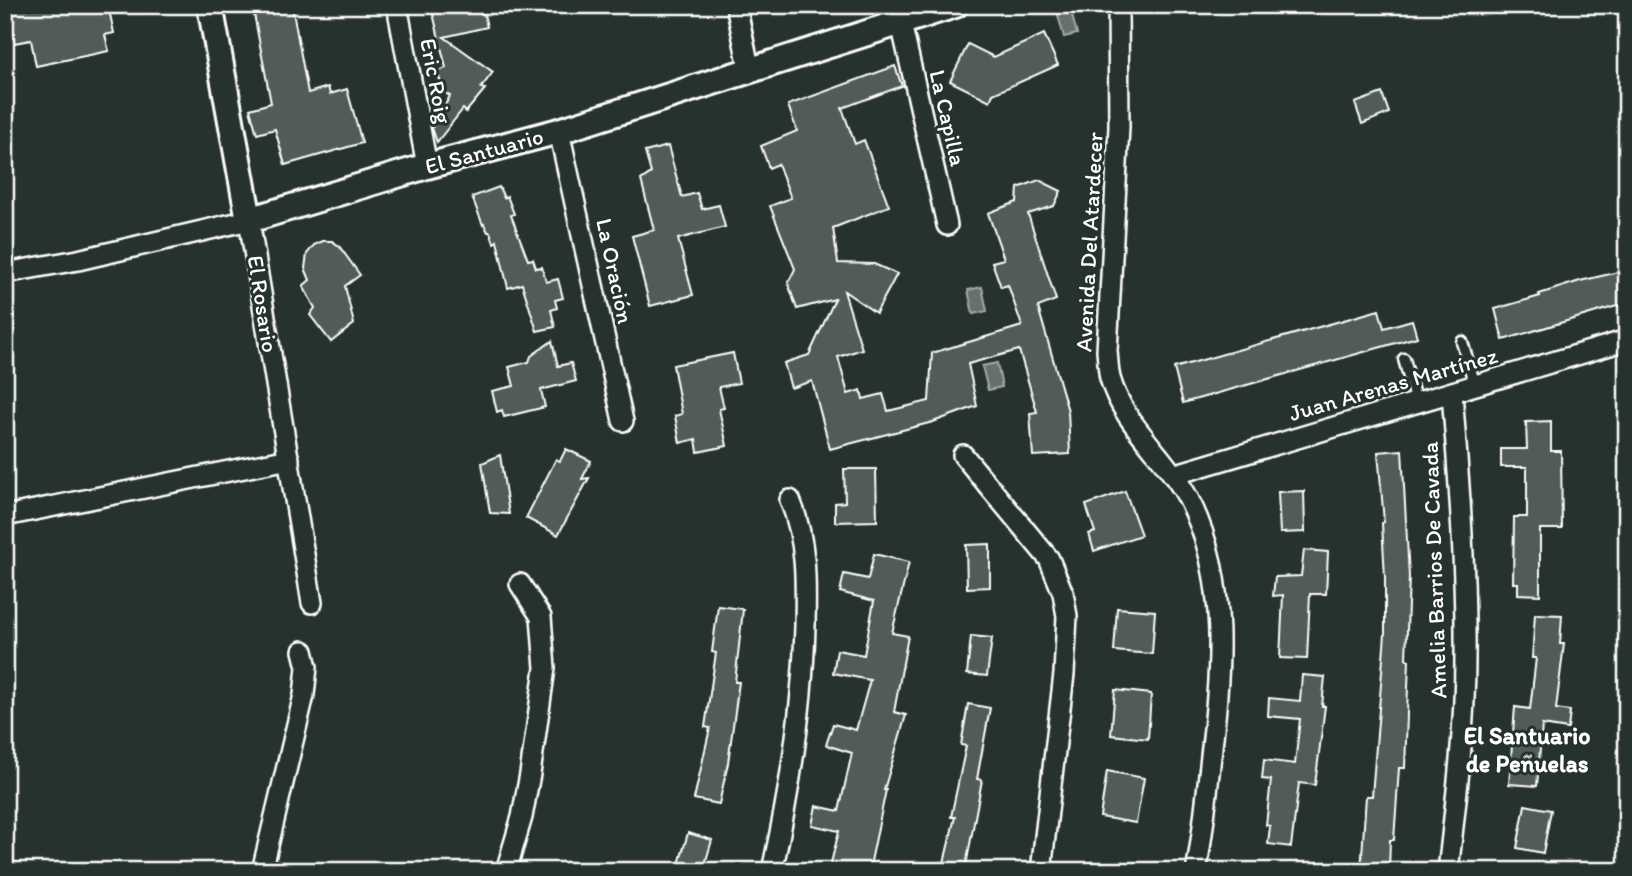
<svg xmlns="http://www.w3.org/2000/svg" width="1632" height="876" font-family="Itim,sans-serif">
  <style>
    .water { fill: #67706c; stroke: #a4a9a7; stroke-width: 2 }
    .building { fill: #515c57; stroke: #fff; stroke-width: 2 }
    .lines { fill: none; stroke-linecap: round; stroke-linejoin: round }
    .service-casing { stroke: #fff; stroke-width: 15 }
    .minor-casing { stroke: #fff; stroke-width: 24 }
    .tertiary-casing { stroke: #fff; stroke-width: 30 }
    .service { stroke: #26332d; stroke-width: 10 }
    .minor { stroke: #26332d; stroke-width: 19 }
    .tertiary { stroke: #26332d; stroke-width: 24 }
    .labels { text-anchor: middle; stroke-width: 6; stroke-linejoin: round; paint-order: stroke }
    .street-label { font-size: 23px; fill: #fff; stroke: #26332d }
    .neighbourhood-label { font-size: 24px; font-weight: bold; fill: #fff; stroke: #26332d }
  </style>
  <rect width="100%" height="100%" fill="#26332d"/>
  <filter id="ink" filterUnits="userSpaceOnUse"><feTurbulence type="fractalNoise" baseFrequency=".0143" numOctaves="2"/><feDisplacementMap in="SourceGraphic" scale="14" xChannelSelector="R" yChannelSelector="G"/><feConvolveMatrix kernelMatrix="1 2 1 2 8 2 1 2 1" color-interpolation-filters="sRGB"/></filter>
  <g filter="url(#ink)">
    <g class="water">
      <path d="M1070,8L1077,34L1064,37L1057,12Z"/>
      <path d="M982,287L987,311L973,314L968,290Z"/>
      <path d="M997,363L1002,387L988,390L982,366Z"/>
    </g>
    <g class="building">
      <path d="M6,5H108L114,33L105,35L109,51L36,66L31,40L14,43Z"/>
      <path d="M431,5H482L487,27L444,37L493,72L481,88L485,89L466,112L463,109L437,142L432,128L450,96L445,93L437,72L446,68Z"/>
      <path d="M292,6L308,93L328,87L330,94L347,89L362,143L285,165L275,129L257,134L250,109L271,103L254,14Z"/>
      <path d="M1044,34L1058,65L993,94L990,101L950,81L968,44L994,57Z"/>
      <path d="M895,66L902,86L842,108L855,144L864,140L889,206L833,228L838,263L874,264L897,274L876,313L844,291L862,349L838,357L848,394L861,390L863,399L883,394L888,411L929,401L932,353L1022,326L1008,285L1001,287L992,262L1004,259L988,213L1017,202L1018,188L1039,180L1061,191L1054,206L1028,214L1056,300L1038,307L1068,411L1070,454L1033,456L1030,413L1037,412L1019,350L968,364L977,406L933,422L830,449L812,381L791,388L784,363L809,355L835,299L797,309L788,283L795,269L770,206L791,198L778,164L769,168L761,146L797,131L788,105Z"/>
      <path d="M1382,93L1389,113L1362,124L1355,103Z"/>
      <path d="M668,146L682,197L697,193L702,209L719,205L725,227L678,239L693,295L650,306L632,236L654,230L641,180L651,173L645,152Z"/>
      <path d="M499,187L504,198L507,196L514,214L511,215L528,260L533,259L536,268L542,267L546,282L558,279L563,298L555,300L557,308L551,310L555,327L537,331L522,284L508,288L497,241L494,243L490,232H488L484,224L483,225L472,197Z"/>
      <path d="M323,241H332L339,246L360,275L345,286L354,324L331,342L310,315L315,308L303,286L310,280L305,268L307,254L314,245Z"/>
      <path d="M1627,270V303L1503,340L1495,309L1540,296L1539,294L1580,281Z"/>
      <path d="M1379,310L1384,328L1412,320L1417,337L1183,403L1174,368Z"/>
      <path d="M552,341L558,366L571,363L576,381L541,390L545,407L504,417L502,410L497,412L492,391L514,386L509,367L529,362L531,356Z"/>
      <path d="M733,353L739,383L719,387L724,408L719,409L727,446L698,452L696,439L680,443L675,416L682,414L673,365Z"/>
      <path d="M1551,421V451H1561L1562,529H1540V595L1518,594V583H1513L1514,517H1527V467H1501V449H1527L1526,422Z"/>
      <path d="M566,449L591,461L582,479L589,478L558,535L526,518L556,459L560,461Z"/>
      <path d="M1402,450L1409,576L1406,659L1409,660L1405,768H1399L1394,840H1390L1389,871H1361L1366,796H1372L1385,634V578L1382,523L1384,522L1378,452Z"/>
      <path d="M500,455L509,514L490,513L482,463Z"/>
      <path d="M844,469H876L877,521L835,522V503L845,502Z"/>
      <path d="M1125,491L1141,535L1094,551L1089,534L1095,532L1086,505Z"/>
      <path d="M1304,491L1305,532L1280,533L1278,492Z"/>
      <path d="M990,544V587L967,588L966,545Z"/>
      <path d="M1304,550L1328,552L1326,594H1310L1307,659L1280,658L1283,595L1273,596L1275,577L1301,576Z"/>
      <path d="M874,554L909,562L892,633L908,636L894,712L906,715L884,790H886L869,871H829L839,831L812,825L816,806L839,811L852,753L826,745L833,724L856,730L870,680L833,673L837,650L864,655L874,601L840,592L844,574L868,579Z"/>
      <path d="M718,606L743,609L735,682H739L728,763L719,804L694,799L710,728L705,727L716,653L712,652Z"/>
      <path d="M1117,608L1155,611L1152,654L1114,651Z"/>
      <path d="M1535,614L1562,615L1560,644H1564L1556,709L1570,711L1568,729L1542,725L1537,786L1509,784L1515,707L1530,709L1536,658H1532Z"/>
      <path d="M971,636L992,638L987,676L967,674Z"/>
      <path d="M1302,675L1325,677L1322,706H1325L1315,785L1299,783L1291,847L1268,844L1270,826L1266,825L1271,780L1262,779L1264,760L1295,764L1300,719L1268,716L1269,698L1300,701Z"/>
      <path d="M1115,690L1151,694L1148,739L1111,735Z"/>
      <path d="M968,704L990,708L977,779L982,780L965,871H942L955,817H951L966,746L961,745Z"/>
      <path d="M1107,771L1144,778L1136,823L1100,817Z"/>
      <path d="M1525,805L1551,810L1543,853L1517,848Z"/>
      <path d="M688,833L712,840L703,871H677Z"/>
    </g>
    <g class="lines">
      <defs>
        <g id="service">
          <path d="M1462,342L1475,385"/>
          <path d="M1404,359L1416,403"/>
        </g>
        <g id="minor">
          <path d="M397,5L427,166"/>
          <path d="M736,5L750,72"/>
          <path d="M1118,5L1119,127L1107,351C1108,360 1108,369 1110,378C1123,425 1166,456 1188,498C1231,580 1220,677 1210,765C1206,800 1203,836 1196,871"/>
          <path d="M901,23L947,225"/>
          <path d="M559,131L623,421"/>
          <path d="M5,273L78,260L249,220L312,603"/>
          <path d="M963,455L1049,559L1063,593L1067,616L1064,674L1041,871"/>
          <path d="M1173,475L1627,340"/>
          <path d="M5,516L289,459"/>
          <path d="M262,871L304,695L307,667L303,651"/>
          <path d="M506,871L522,817L530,774L545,668L541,617L520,584"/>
          <path d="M772,871C790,790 803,709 805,626C806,582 807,541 790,500"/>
          <path d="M1448,871C1456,801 1465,729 1465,658C1466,569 1459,481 1452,393"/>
        </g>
        <path id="tertiary" d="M210,5L249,220L427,166L559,131L955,5"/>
      </defs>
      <use href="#service" class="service-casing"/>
      <use href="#minor" class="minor-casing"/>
      <use href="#tertiary" class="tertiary-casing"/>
      <use href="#service" class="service"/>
      <use href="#minor" class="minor"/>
      <use href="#tertiary" class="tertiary"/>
    </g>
  </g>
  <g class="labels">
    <g class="street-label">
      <text transform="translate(436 81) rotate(79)" y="8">Eric Roig</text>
      <text transform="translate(948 118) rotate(77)" y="8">La Capilla</text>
      <text transform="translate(484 151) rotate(-15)" y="8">El Santuario</text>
      <text transform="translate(1089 242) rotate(-87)" y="8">Avenida Del Atardecer</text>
      <text transform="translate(615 271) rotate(78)" y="8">La Oración</text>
      <text transform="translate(263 304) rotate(81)" y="8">El Rosario</text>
      <text transform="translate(1393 384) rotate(-16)" y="8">Juan Arenas Martínez</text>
      <text transform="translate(1434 570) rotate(-92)" y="8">Amelia Barrios De Cavada</text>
    </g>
    <g class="neighbourhood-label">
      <text x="1527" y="744">El Santuario<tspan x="1527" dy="28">de Peñuelas</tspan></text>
    </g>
  </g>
  <rect width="1632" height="876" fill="none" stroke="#26332d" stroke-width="28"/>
  <rect x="14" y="14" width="1604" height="848" fill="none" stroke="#fff" stroke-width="2.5" filter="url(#ink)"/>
</svg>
